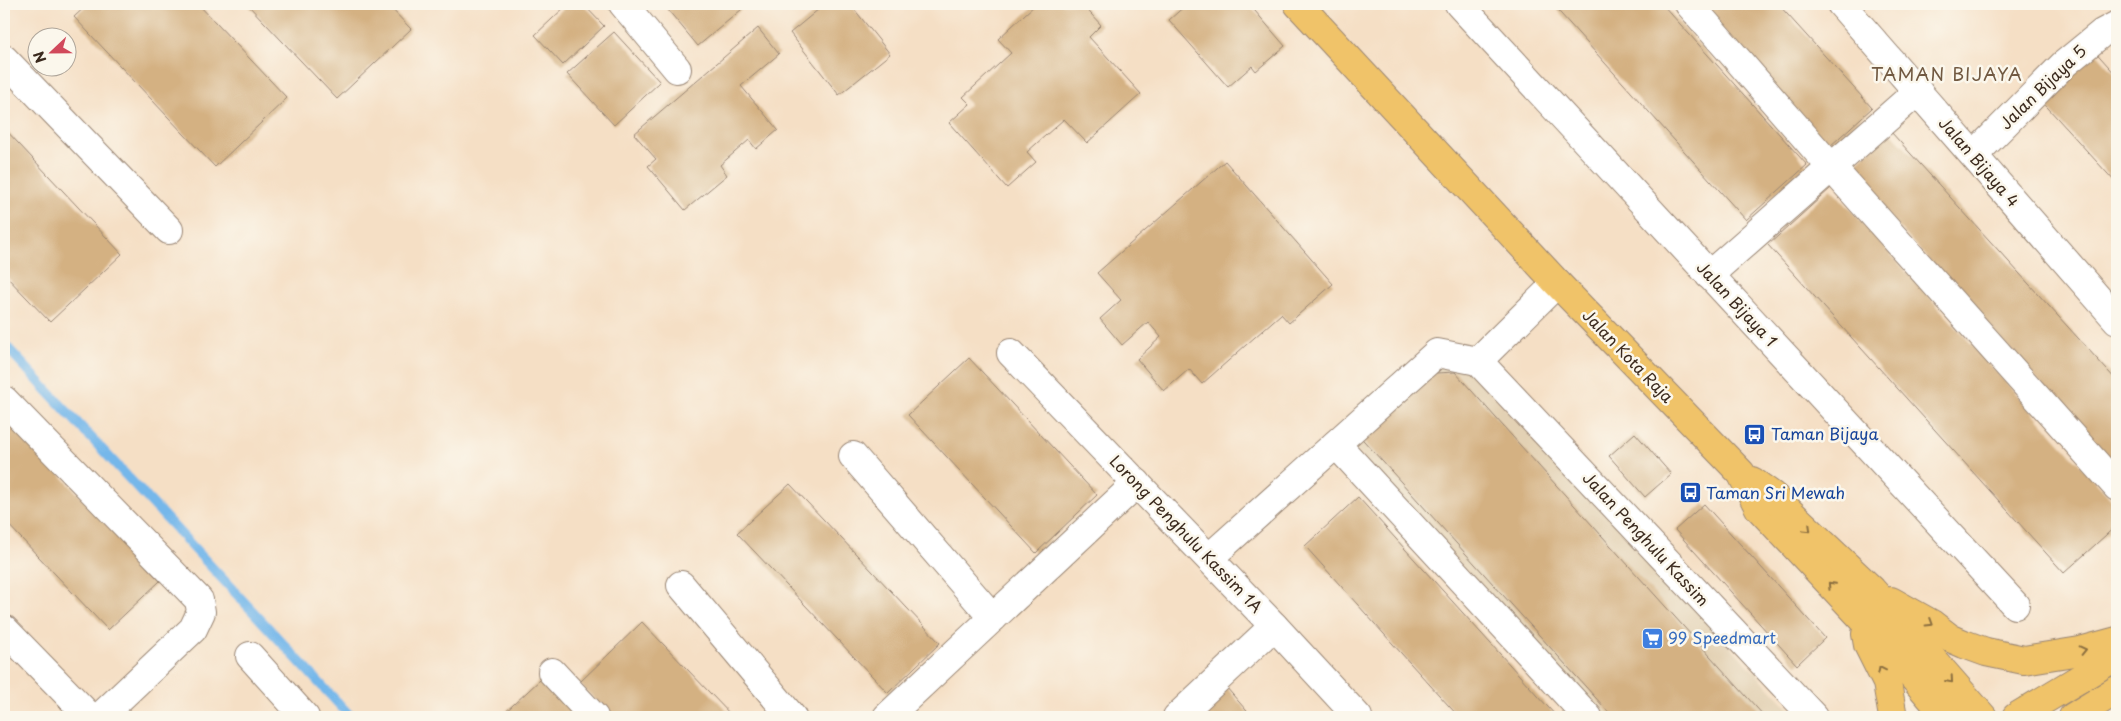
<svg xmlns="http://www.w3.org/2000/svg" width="2121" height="721" font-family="'Playpen Sans',sans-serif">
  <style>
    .built { fill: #e3d1b4 }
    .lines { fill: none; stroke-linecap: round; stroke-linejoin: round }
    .stream { stroke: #75b7ea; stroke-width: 10 }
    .building { fill: #d4b182 }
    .minor-casing { stroke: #988472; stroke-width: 30 }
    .major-casing { stroke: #988472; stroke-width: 30 }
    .minor { stroke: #fff; stroke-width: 28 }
    .major { stroke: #f0c369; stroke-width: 28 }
    .oneway { stroke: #8c6f40 }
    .labels { text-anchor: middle; stroke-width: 5; stroke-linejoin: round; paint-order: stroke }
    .street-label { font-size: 16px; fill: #3b2a1e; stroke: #fbf7ec }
    .transit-label { font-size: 16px; fill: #164399; stroke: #fbf7ec; text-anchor: start }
    .shop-label { font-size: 16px; fill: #366cbe; stroke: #fbf7ec; text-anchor: start }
    .neighbourhood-label { font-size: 18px; letter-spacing: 1px; fill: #715941; stroke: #fbf7ec }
  </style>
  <rect width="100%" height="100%" fill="#fbf7ec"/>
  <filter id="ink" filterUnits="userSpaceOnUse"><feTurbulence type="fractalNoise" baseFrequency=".02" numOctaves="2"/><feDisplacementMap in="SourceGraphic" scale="10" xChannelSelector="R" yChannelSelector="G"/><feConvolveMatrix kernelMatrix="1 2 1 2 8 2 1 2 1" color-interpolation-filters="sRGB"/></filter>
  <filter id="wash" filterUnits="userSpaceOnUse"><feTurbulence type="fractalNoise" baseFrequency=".0096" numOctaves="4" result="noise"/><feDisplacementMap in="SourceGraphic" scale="20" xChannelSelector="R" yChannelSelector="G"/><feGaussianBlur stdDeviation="1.12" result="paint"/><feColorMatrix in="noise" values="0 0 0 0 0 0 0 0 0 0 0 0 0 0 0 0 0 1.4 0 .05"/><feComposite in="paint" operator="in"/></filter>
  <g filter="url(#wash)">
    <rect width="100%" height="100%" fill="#f5dfc5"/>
    <path class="built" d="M1441,360L1468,369L1797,717H1600L1350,443Z"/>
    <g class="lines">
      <path class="stream" d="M4,344L351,717"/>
    </g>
    <g id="blocks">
      <g class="building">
        <path d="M88,4H198L287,98L215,167L74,17Z"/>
        <path d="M247,4H387L411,29L337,99Z"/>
        <path d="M568,4H583L604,26L563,65L535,35Z"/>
        <path d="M663,4H748L698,46Z"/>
        <path d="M825,4H850L890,54L839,95L790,33Z"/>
        <path d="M1036,4H1082L1101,25L1089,37L1141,94L1087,143L1064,119L1027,152L1036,162L1007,188L949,123L970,104L963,97L1011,53L998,39Z"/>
        <path d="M1187,4H1249L1285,46L1256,71L1252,66L1228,87L1169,20Z"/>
        <path d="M1552,4H1662L1807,165L1746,220Z"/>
        <path d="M1699,4H1778L1872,108L1829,147Z"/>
        <path d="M758,28L779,54L741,86L778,130L756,149L749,140L720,165L727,175L685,210L648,166L656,159L634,134Z"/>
        <path d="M614,32L660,82L614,125L567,74Z"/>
        <path d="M2092,48L2117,76V184L2038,97Z"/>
        <path d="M4,128L122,254L50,322L4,274Z"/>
        <path d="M1891,132L2117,381V468L1848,171Z"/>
        <path d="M1225,161L1333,284L1289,323L1281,314L1202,384L1189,369L1164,391L1137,359L1161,337L1148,322L1122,345L1100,319L1121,300L1097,273Z"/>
        <path d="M1831,188L2117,506V525L2064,573L1768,245Z"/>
        <path d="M969,358L1097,495L1036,553L908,415Z"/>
        <path d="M1455,372L1520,445L1765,717H1613L1355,431L1418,374Z"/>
        <path d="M4,415L160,581L108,630L4,520Z"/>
        <path d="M1635,433L1671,474L1645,497L1609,456Z"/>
        <path d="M790,484L940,643L888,693L737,533Z"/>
        <path d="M1358,497L1443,591L1557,717H1459L1410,663L1305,546Z"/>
        <path d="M1704,504L1825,638L1797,665L1675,530Z"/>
        <path d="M642,622L686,668L733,717H612L579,683Z"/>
        <path d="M541,679L577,717H500Z"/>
        <path d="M1226,687L1252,717H1193Z"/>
      </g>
    </g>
  </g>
  <g filter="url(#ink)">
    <use href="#blocks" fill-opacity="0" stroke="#988472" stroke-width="1"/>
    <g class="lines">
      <defs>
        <g id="minor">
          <path d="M623,4L677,69"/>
          <path d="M1459,4L2015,605"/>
          <path d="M1689,4L1831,167L2117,487"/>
          <path d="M1841,4L2117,320"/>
          <path d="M4,59L169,230"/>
          <path d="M1974,155L2063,65L2102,33L2117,25"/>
          <path d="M1709,275L1918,91"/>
          <path d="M1011,353L1274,626L1358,717"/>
          <path d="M1478,361L1814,717"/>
          <path d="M1478,361L1557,283"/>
          <path d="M4,400L199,600L201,612L193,629L100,717"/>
          <path d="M1336,444L1588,717"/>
          <path d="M853,456L993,618"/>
          <path d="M1209,558L1437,353L1478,361"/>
          <path d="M681,585L792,717"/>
          <path d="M4,629L90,717"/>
          <path d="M250,656L305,717"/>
          <path d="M552,672L594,717"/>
          <path d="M887,717L1137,483"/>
          <path d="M1177,717L1274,626"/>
        </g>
        <g id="major">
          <path d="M1298,4L1557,283L1741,473L1759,508L1865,621L1947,717"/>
          <path d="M1752,481L1773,496L1872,590L1983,717"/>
          <path d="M1891,601L1932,624L1950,638L1964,644L1986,652L2024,660L2080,651L2117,641"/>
          <path d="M1866,634L1868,645L1887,683L1893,717"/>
          <path d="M2016,717L2117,656"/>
          <path d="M2073,717L2117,690"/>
        </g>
      </defs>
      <use href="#minor" class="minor-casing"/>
      <use href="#major" class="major-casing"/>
      <use href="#minor" class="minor"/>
      <use href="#major" class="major"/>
    </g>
    <defs><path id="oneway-chevron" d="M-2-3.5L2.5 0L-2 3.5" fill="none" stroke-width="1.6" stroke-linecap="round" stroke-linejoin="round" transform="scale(1.25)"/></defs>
    <g class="oneway">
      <use href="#oneway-chevron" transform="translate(1808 529) rotate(44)"/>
      <use href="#oneway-chevron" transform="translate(1831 585) rotate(-133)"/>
      <use href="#oneway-chevron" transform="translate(1930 623) rotate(32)"/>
      <use href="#oneway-chevron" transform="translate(2083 650) rotate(-13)"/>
      <use href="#oneway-chevron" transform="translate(1881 670) rotate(-116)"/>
      <use href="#oneway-chevron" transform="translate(1950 680) rotate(49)"/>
    </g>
  </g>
  <defs>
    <symbol id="bus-square" viewBox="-11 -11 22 22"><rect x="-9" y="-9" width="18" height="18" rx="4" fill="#1a4fb4" stroke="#fbf7ec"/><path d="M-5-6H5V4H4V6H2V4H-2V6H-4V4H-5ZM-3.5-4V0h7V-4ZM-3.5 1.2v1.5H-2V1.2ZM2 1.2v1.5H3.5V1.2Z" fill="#fff"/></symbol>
    <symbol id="supermarket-square" viewBox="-11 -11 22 22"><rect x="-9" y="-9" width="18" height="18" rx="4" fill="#3f7fe0" stroke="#fbf7ec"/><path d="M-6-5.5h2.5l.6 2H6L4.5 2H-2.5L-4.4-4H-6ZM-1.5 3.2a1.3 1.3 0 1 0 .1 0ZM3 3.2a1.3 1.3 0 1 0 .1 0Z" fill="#fff"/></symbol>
  </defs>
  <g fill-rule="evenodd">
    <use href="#bus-square" x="1742" y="422" width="25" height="25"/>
    <use href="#bus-square" x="1678" y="480" width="25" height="25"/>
    <use href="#supermarket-square" x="1640" y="626" width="25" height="25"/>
  </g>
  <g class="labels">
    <g class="street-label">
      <text transform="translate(2043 87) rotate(-44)" y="6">Jalan Bijaya 5</text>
      <text transform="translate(1979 162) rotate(49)" y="6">Jalan Bijaya 4</text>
      <text transform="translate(1737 304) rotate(47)" y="6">Jalan Bijaya 1</text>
      <text transform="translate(1628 356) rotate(46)" y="6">Jalan Kota Raja</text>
      <text transform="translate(1186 534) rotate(46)" y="6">Lorong Penghulu Kassim 1A</text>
      <text transform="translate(1646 539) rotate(47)" y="6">Jalan Penghulu Kassim</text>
    </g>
    <g class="transit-label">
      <text x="1771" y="440">Taman Bijaya</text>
      <text x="1706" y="499">Taman Sri Mewah</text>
    </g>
    <g class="shop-label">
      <text x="1668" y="644">99 Speedmart</text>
    </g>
    <g class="neighbourhood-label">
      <text x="1947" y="81">TAMAN BIJAYA</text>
    </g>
  </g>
  <rect width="2121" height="721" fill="none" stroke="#fbf7ec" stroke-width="20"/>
  <g transform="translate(52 52) rotate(248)"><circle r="24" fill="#fbf7ec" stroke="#aea59a"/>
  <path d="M0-4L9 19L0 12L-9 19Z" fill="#d1495b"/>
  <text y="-8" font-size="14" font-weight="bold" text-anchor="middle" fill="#3b2a1e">N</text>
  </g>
</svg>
